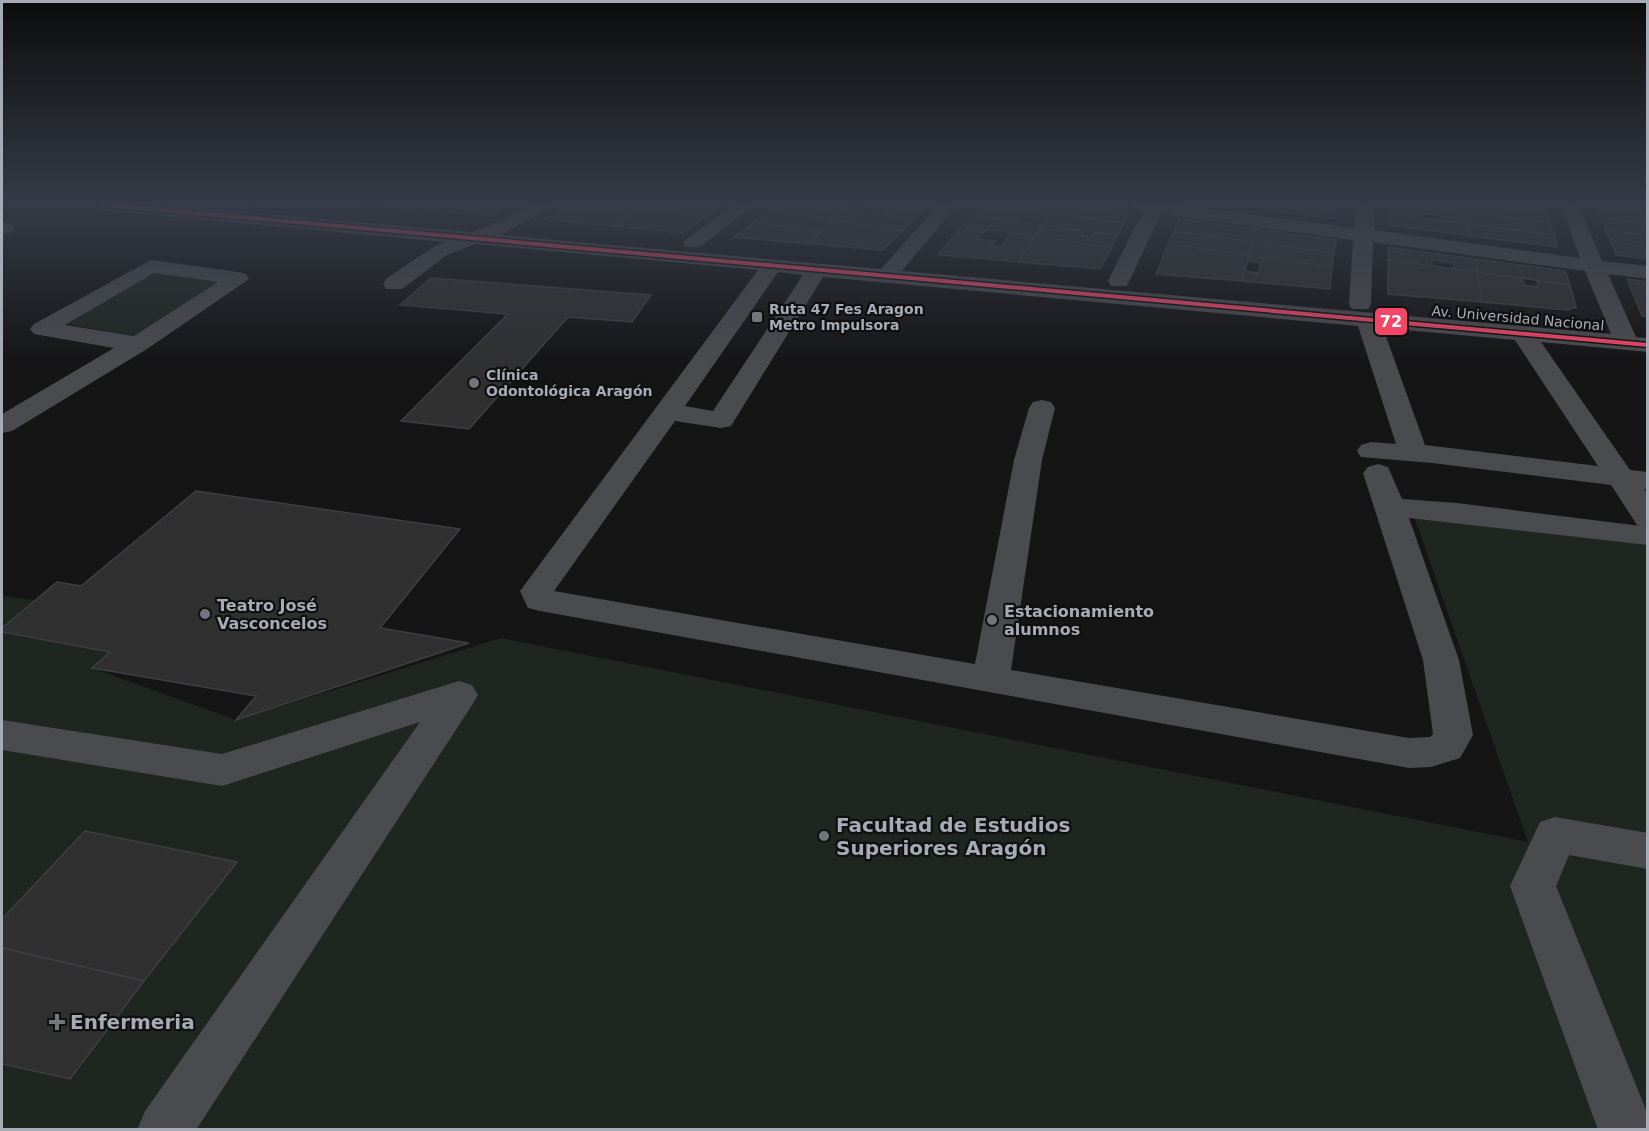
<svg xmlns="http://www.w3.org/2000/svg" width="1649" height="1131" font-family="'DejaVu Sans',sans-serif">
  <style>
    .green { fill: #1f2620 }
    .building { fill: #303031; stroke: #3e3f42; stroke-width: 1.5 }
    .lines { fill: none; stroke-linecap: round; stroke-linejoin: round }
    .minor { fill: #4a4b4e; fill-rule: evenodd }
    .bus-1-casing { stroke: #101011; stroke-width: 7 }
    .bus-1 { stroke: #f34667; stroke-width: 4 }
    .poi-dot { fill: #74767e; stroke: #101011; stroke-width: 2 }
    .labels { text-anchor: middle; stroke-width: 4.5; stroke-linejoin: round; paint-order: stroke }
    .far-poi-label { font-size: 14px; font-weight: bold; fill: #a7abb6; stroke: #101011; text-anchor: start }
    .far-street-label { font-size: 14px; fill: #a7abb6; stroke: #101011 }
    .poi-label { font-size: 16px; font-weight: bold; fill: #a7abb6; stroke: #101011; text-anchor: start }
    .near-poi-label { font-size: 20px; font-weight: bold; fill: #a7abb6; stroke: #101011; text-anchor: start }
    .line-badge { stroke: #101011; stroke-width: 2 }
    .badge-label { font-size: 16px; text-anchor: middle; font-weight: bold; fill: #fff }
  </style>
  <rect width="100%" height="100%" fill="#151516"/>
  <g class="green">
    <path d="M153,273L219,282L134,336L67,324Z"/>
    <path d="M1408,499L1647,530V1129H2V632L110,652L92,668L236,720L501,638L1528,842Z"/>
    <path d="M2,596L35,600L2,628Z"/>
  </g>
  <g class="building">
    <path d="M362,205H436L425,210Z"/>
    <path d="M436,205H514L492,216L425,210Z"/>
    <path d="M570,205H635L644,206L612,226L543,220Z"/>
    <path d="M646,205H722L707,216L644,206Z"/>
    <path d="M775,205H815L846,209L834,220L768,210Z"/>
    <path d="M851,205H902L924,208L914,219L883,215L888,210Z"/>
    <path d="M980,205H989L1051,213L1047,220L1020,216L1017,221L972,215Z"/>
    <path d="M989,205H1057L1051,213Z"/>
    <path d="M1057,205H1075L1130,212L1124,223L1051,213Z"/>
    <path d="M1262,205L1339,207L1338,219L1261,209Z"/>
    <path d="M1389,205L1468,213L1469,224L1441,221V216L1418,213V218L1389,214Z"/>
    <path d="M1402,205H1466L1468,213Z"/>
    <path d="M1466,205L1546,212L1550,223L1468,213Z"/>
    <path d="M1489,205H1544L1546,212Z"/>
    <path d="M1595,205H1648V213L1596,207Z"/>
    <path d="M644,206L707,216L683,233L612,226Z"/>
    <path d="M1596,207L1648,213V224L1601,218Z"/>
    <path d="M846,209L883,215L914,219L903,231L834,220Z"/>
    <path d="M768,210L834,220L821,232L754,222Z"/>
    <path d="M1051,213L1124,223L1118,235L1043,225Z"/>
    <path d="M1468,213L1550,223L1554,235L1469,224Z"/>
    <path d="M1389,214L1469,224L1471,236L1389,225Z"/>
    <path d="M972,215L1017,221L1043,225L1035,236L962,226Z"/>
    <path d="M1601,218L1648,224V235L1606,230Z"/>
    <path d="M1179,219L1217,224L1256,229L1252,242L1174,231Z"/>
    <path d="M834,220L903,231L883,250L808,244Z"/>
    <path d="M754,222L821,232L808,244L734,237Z"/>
    <path d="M1469,224L1554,235L1558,247L1471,236Z"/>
    <path d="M1043,225L1084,231L1082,235L1092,236L1095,232L1118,235L1112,248L1035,236Z"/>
    <path d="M962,226L986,229L978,239L995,241L991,246L1000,247L1011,233L1035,236L1018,262L938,255Z"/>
    <path d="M1256,229L1336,240L1334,253L1252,242Z"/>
    <path d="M1606,230L1648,235V247L1611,242Z"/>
    <path d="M1174,231L1252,242L1249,255L1168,244Z"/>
    <path d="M1035,236L1112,248L1100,269L1018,262Z"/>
    <path d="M1252,242L1334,253L1332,267L1249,255Z"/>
    <path d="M1611,242L1648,247V259L1616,255Z"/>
    <path d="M1168,244L1249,255L1242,281L1156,274Z"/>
    <path d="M1388,247L1475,259L1477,272L1454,269L1453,263L1432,260V266L1388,260Z"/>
    <path d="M1249,255L1332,267L1330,289L1242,281L1245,271L1258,273L1261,263L1247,261Z"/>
    <path d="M1475,259L1565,271L1570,285L1477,272Z"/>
    <path d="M1388,260L1477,272L1482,302L1388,294Z"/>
    <path d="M1477,272L1522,279L1524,285L1538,287L1537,281L1570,285L1576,307L1568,310L1482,302Z"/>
    <path d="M431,278L651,295L632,322L568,317L469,429L401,421L508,314L400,305Z"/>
    <path d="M1627,279L1648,282V316H1642Z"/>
    <path d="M196,491L460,529L380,628L469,643L236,720L256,696L92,668L110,652L2,632V628L57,582L81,586Z"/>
    <path d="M85,831L237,862L144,981L2,948V919Z"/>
    <path d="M2,948L144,981L70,1079L2,1064Z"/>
  </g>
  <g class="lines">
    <g class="minor">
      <path d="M98,205H167L471,232L500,221L530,205H552L550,209L500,235L881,269L938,205H957L902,271L1611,334L1585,271L1373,242L1371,304L1368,309H1352L1349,304L1353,240L1161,214L1127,286H1111L1108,281L1143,211L1132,209L1130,205H1180L1354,228L1356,205H1374V230L1580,258L1561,205H1579L1602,261L1648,266V279L1608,274L1636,337L1648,338V352L1541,342L1630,470L1648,472V490L1644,489L1648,495V545L1409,518L1459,660L1473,735L1460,758L1431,767L1409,768L540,611L528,608L520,591L758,270L475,244L447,255L402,289H386L383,284L386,279L433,247L445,242L107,211L100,209ZM778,272L803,275L713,411L685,406ZM823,277L1358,326L1396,444L1371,442L1361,445L1357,451L1361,457L1432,463L1611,485L1637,525L1641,526L1457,503L1402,499L1388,467L1378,464L1368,467L1363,473L1423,660L1433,734L1430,737L1409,738L1011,670L1042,460L1055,408L1051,402L1042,400L1033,402L1029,408L1014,460L975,664L554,591L675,421L721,428L731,426ZM1383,328L1515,340L1598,466L1425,445Z"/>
      <path d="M733,205H754L700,247H686L683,243L686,239Z"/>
      <path d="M5,222L12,224L15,228L12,232L2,235V223Z"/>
      <path d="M151,260L238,272L246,274L249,279L147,349L12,431L2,433V414L114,348L34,334L30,329L34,324ZM154,273L218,282L134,336L65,325Z"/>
      <path d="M459,681L472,685L478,695L472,705L196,1130H137L145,1111L420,722L222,786L2,750V720L222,754Z"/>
      <path d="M1555,817L1648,833V869L1569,855L1556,886L1648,1115V1130H1598L1510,886L1540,822Z"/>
    </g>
    <defs>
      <path id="bus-1" d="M107,205L1648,345"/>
    </defs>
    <use href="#bus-1" class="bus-1-casing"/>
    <use href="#bus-1" class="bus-1"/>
  </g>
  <linearGradient id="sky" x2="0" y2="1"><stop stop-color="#0c0c0c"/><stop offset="0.56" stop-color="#353b47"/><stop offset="1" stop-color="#353b47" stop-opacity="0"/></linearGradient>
  <rect width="1649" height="363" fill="url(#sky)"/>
  <g class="poi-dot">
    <rect x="751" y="311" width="12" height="12" rx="3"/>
    <circle cx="474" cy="383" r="6"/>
    <circle cx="205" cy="614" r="6"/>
    <circle cx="992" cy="620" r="6"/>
    <circle cx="824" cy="836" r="6"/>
    <path d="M54 1013h6v6h6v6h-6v6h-6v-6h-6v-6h6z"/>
  </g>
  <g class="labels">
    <g class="far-poi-label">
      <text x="769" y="314">Ruta 47 Fes Aragon<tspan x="769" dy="16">Metro Impulsora</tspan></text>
      <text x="486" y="380">Clínica<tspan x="486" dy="16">Odontológica Aragón</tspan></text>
    </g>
    <g class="far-street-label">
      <text transform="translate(1518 318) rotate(5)" y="5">Av. Universidad Nacional</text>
    </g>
    <g class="poi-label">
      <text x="217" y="611">Teatro José<tspan x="217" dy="18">Vasconcelos</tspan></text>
      <text x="1004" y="617">Estacionamiento<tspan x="1004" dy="18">alumnos</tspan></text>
    </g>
    <g class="near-poi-label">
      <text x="836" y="832">Facultad de Estudios<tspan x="836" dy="23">Superiores Aragón</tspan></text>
      <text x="70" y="1029">Enfermeria</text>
    </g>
  </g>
  <rect class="line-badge" x="1374" y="307" width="34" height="29" rx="6" fill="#f34667"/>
  <g class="badge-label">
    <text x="1391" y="327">72</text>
  </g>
  <rect width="1649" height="1131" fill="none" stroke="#a7abb6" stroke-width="6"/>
</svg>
